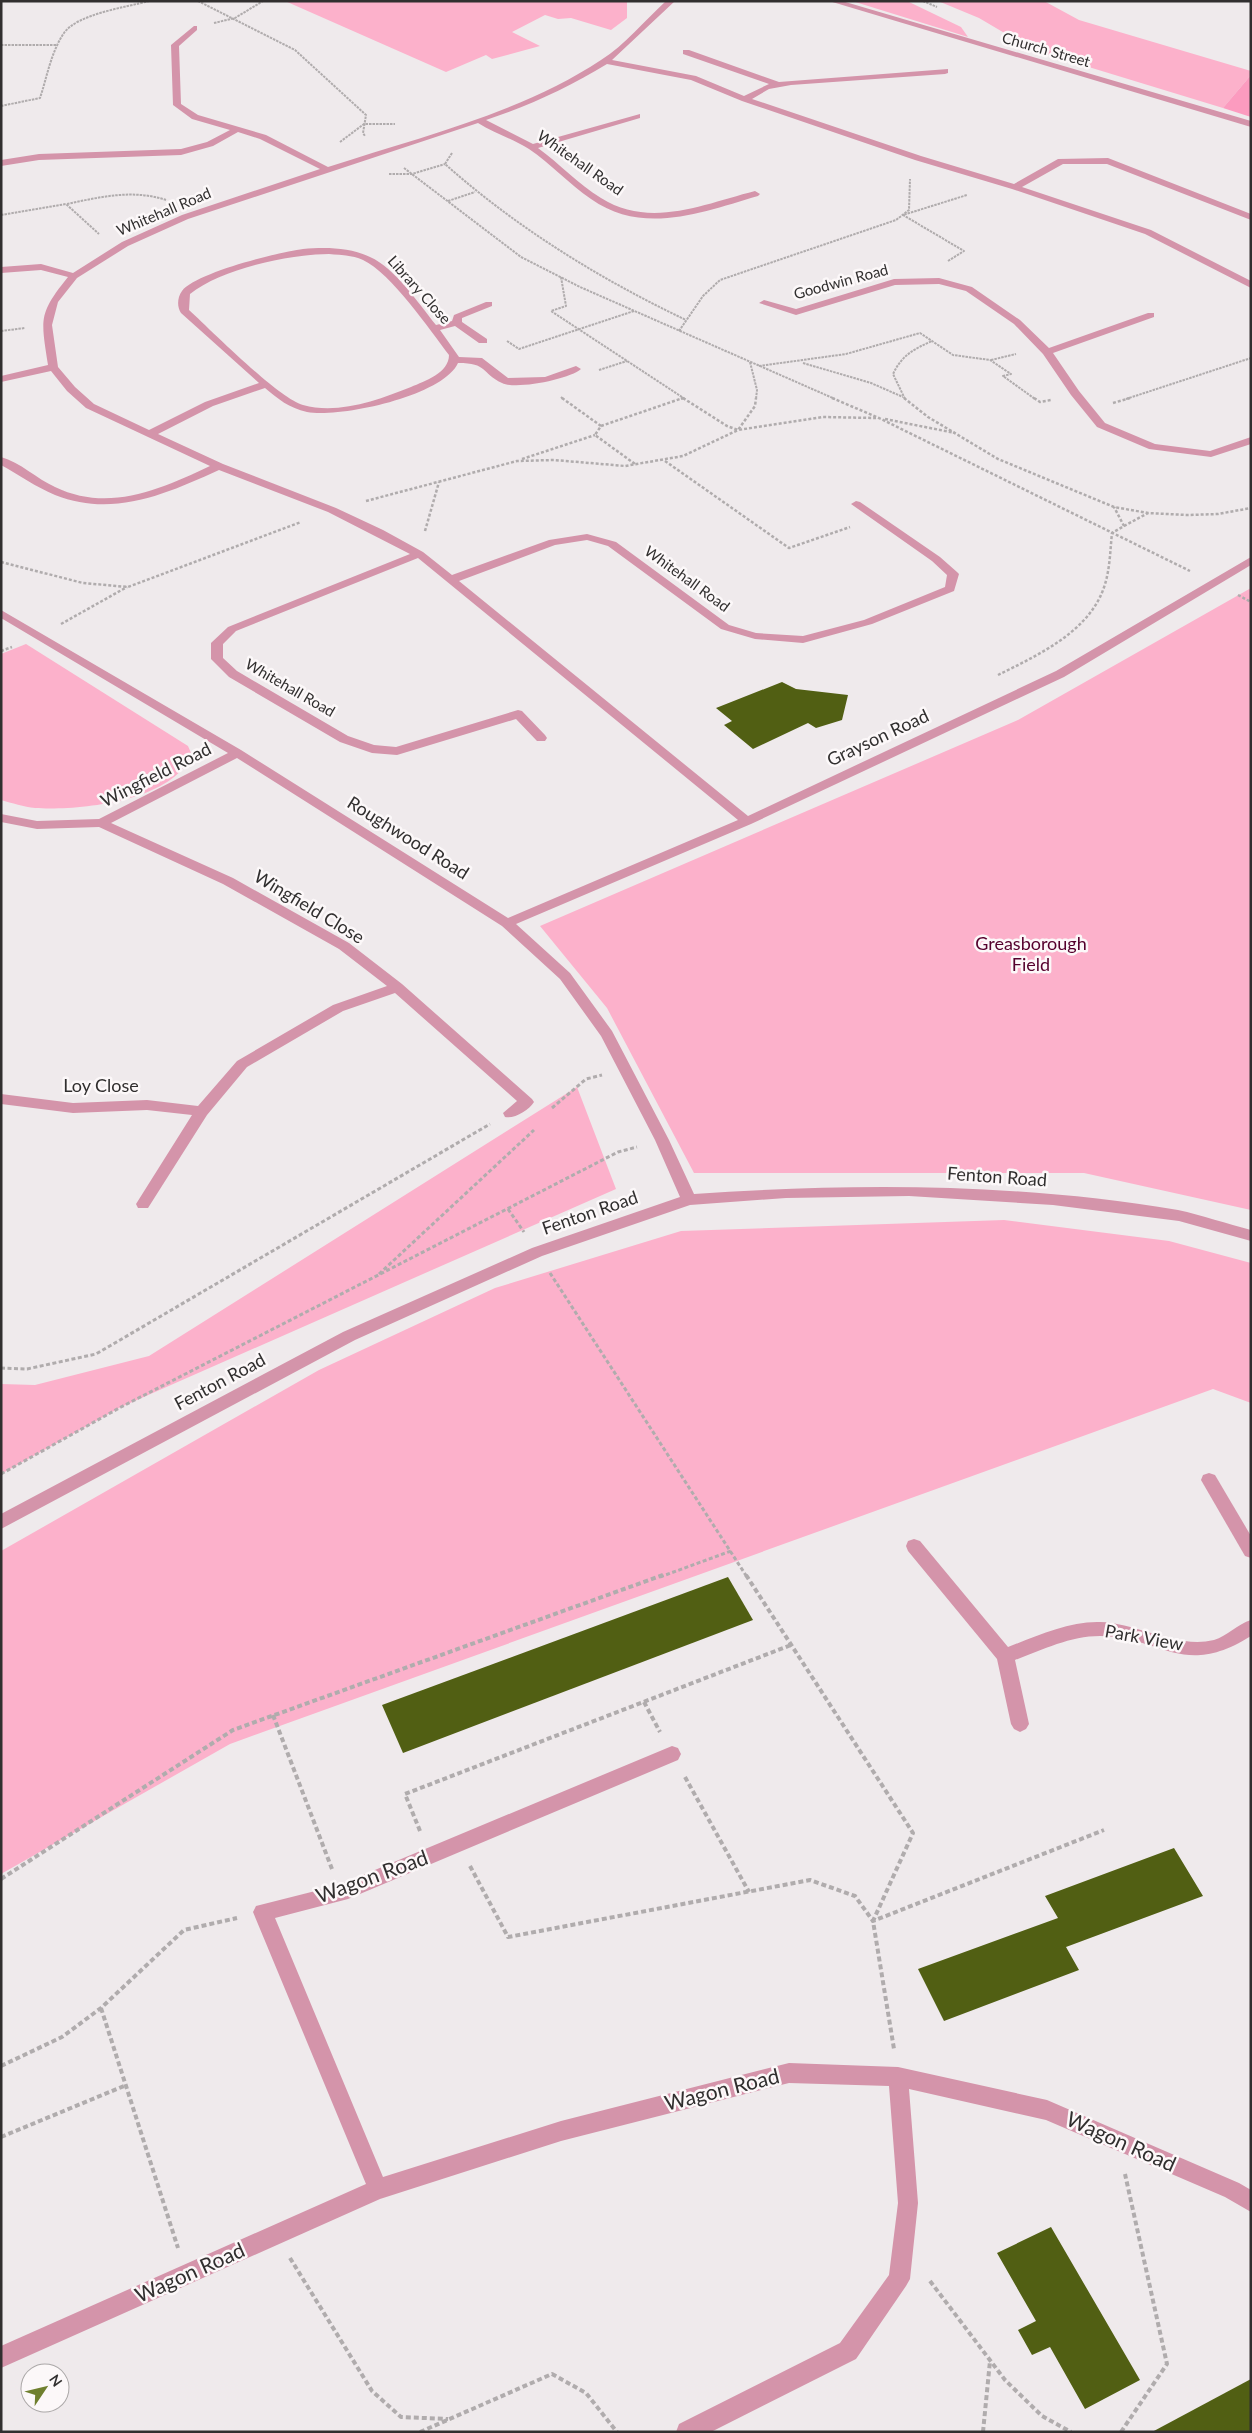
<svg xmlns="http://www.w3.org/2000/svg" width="1252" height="2433" font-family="Lato,sans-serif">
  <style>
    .green { fill: #fcb1cb }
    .forest { fill: #fc9bbf }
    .building { fill: #515f13 }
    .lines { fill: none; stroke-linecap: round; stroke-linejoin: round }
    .path-far3 { stroke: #b0acad; stroke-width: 2; stroke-dasharray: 2.5 1; stroke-linecap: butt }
    .path-far2 { stroke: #b0acad; stroke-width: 2.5; stroke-dasharray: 3 2; stroke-linecap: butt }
    .path-far1 { stroke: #b0acad; stroke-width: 3; stroke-dasharray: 4 2.5; stroke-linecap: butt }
    .path { stroke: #b0acad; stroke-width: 4; stroke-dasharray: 5 3; stroke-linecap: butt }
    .minor { fill: #d494aa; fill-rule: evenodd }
    .labels { text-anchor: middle; stroke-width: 5; stroke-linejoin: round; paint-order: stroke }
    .far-street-label { font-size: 15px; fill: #312f2f; stroke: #fcf8f9 }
    .street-label { font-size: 18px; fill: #312f2f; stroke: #fcf8f9 }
    .park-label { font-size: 18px; fill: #55002d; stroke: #fcf8f9 }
    .near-street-label { font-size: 21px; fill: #312f2f; stroke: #fcf8f9 }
  </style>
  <rect width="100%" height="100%" fill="#efeaec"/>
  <g class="green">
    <path d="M285,1H627V18L611,30L571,18L558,19L545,15L512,32L540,46L492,59L486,55L446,72Z"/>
    <path d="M852,1H907L961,27L968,37Z"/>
    <path d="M938,1H1044L1079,20L1251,71V75L1223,108L1033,50L979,18Z"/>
    <path d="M1251,588V1210L1084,1173H694L607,1008L540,926L1018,720Z"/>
    <path d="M26,644L188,746L191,753C177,801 78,811 35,808C24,807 12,803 1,800V654Z"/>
    <path d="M577,1087L616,1189L121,1407L1,1474V1384L35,1385L149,1356Z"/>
    <path d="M1004,1220L1169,1241L1251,1263V1403L1213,1389L230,1744L1,1874V1551L319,1370L495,1288L681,1231Z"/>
  </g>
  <path class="forest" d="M1251,75V117L1223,108Z"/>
  <g class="building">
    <path d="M782,682L796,689L848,695L842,720L816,728L808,723L753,749L724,725L732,721L716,708Z"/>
    <path d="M728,1577L753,1620L403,1753L382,1705Z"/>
    <path d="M1174,1848L1203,1896L1066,1947L1079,1970L944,2021L918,1969L1058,1918L1045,1896Z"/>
    <path d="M1051,2227L1140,2380L1085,2409L1050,2347L1032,2355L1018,2330L1036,2321L997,2253Z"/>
    <path d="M1251,2379V2432H1152Z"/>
  </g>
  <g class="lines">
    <g class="path-far3">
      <path d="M198,1L295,50L366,115L363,133L365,136"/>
      <path d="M923,1L937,7"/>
      <path d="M214,23L235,18L263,1"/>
      <path d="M1,45H58"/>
      <path d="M1,106L40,98C47,77 51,52 64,33C77,14 127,7 149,1"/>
      <path d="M340,142L364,124H395"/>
      <path d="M452,153L445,164C517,228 600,279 686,320"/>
      <path d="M404,168L521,257L580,287L835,399"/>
      <path d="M389,174H412L445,164"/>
      <path d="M448,201L475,192"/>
      <path d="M67,204C100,197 133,189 166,200"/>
      <path d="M1,215L66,204L99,234"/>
      <path d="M948,261L964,251L903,215L967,195"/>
      <path d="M561,277L566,306L551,311L685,399"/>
      <path d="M1,331L25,328"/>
      <path d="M679,331L703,296L720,280L896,220L909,210L910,179"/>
      <path d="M507,341L519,349L634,311"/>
      <path d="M991,360L1016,354"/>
      <path d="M750,362L757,390L756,399"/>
      <path d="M803,363L871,383L903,397"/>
      <path d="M759,366L846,354L920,333L953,355L990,360L1011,374L1003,376L1035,399"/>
      <path d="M599,370L627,361"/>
      <path d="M561,397L563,399"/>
      <path d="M681,399L683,398"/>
      <path d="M905,399L893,374C902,355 914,349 932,341"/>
      <path d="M1126,399L1251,358"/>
    </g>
    <g class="path-far2">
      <path d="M562,398L601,426L595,435L635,464"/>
      <path d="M683,398L727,426L738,430L823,417L876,418"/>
      <path d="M832,398L879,418L1190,571"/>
      <path d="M904,398L928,417L998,459L1114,507L1148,513L1188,515L1218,514L1251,508"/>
      <path d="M1034,398L1040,402L1051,400"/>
      <path d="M1113,403L1130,398"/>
      <path d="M885,419L955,433"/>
      <path d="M601,426L683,398"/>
      <path d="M522,459L595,435"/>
      <path d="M665,461L789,548L850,527"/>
      <path d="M366,501L517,461L554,460L625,466L683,456L738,430L755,406L756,398"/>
      <path d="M1124,526L1148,513"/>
      <path d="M425,531L439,482"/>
      <path d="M1,562L83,583L128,587L301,522"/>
      <path d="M1238,595L1251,602"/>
      <path d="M61,624L127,587"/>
      <path d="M1,651L12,647"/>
      <path d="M998,675C1036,656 1087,633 1103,590C1110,572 1110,552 1112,533L1124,526L1114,507"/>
    </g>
    <g class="path-far1">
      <path d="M552,1108L586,1079L602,1075"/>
      <path d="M508,1209L524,1232"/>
      <path d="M550,1273L747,1577"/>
      <path d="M379,1274L534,1130"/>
      <path d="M1,1368L27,1369L96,1354L490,1124"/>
      <path d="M1,1474L121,1407L618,1152L637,1147"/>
      <path d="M660,1577L731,1551"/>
    </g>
    <g class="path">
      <path d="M746,1575L913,1833L873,1921L894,2049"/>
      <path d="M644,1702L660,1732"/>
      <path d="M273,1715L332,1869"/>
      <path d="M685,1777L749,1892"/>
      <path d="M420,1831L405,1794L791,1645"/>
      <path d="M470,1866L508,1937L810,1880L855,1896L873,1921L1104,1830"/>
      <path d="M1,1879L233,1730L663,1575"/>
      <path d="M101,2008L178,2248"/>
      <path d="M1,2066L62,2037L101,2008L184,1930L237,1918"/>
      <path d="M1,2137L124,2086"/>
      <path d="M290,2258L372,2391L401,2417L448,2419"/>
      <path d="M930,2281L1005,2380L1042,2416L1071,2432"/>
      <path d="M420,2432L552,2374L586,2393L617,2432"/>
      <path d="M983,2432L990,2361"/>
      <path d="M1121,2432L1167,2364L1125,2174"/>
    </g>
    <g class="minor">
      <path d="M666,1H675L612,60L696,76L744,96L769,84L683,54V50H689L779,82L948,69V73L945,74L791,85L769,89L752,99L921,156L1014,184L1058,159L1108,158L1251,214V220L1107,164H1063L1022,187L1151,230L1251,281V288L1145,234L1012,189L915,160L742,101L691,80L607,64C569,87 529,106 486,120L533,144L640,114V118L538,148C560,164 578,184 601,198C650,229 704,204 755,191L760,194L758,196C703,212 643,236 591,199C569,184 551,164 529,149C513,139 494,133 478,123L188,219L128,246L77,278L58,302L52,325L58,367L75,387L94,404L149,430L205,402L259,383L181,313C177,307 177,298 182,291C195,273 279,252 303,249C324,247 350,247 370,257C395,268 419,304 436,325L452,321L454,315L486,302H492V306L462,318V322L487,339V343H479L455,326L440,330L459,357L482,358L508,378L545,377L576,366L581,369C570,379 516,390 502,383C481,373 488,363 458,363C443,396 341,418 307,412C289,408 278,399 265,388L213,406L158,434L223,464L336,508L383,530L423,552L452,575L549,540L587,534L616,542L729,625L756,633L803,636L864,620L945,587L947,575L932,561L851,504L856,501L860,502L940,557L957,572L959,574L954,591L872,624L803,643L755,639L721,629L608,546L587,540L555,545L459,581L748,816L1056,671L1251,557V565L1064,677L751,824L516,924L570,973L612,1031L669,1140L694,1194C855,1183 1018,1183 1178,1210C1202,1215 1227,1224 1251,1230V1241L1179,1221L1053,1205L909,1196L786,1198L690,1205L542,1256L355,1340L1,1529V1514L343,1332L532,1248L680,1197L655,1140L601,1036L560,979L502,926L237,758L111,823L233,878L349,943L402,984L532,1099L534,1102C529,1110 515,1119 505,1117L503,1113L517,1101L395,993L343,1011L247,1067L207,1115L148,1208H138L136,1204L192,1115L147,1110L73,1113L1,1104V1094L73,1103L147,1100L198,1106L237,1061L333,1005L387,986L339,949L223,884L99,827L37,829L1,822V814L37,821L99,819L228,753L1,618V610L241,750L508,918L738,820L418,558L236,631L223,644V658L237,671L348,736L374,745L396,747L518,710L522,711L545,735L547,738L545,741H537L516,719L397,755L372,753L340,742L229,677L211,659V643L228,627L410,554L328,512L219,470C166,494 113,518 55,495C36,487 19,475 1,465V457C20,462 37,479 55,487C109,513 161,489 210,466L86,408L67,391L51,371L1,382V376L48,365C41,319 38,314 68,277L41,270L1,273V267L41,264L73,273L122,242L182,215L320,169L260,139L238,132L213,146L181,155L39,160L1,166V160L39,154L181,149L207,142L230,130L192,119L173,105L171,45L194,26H197V30L179,46L181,104L198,115L266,135L328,167C419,137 521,113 601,60C625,45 645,20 666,1ZM329,254C340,255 352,255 363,260C391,273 430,330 449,355C449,373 425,381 411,387C378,400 338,415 303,405C277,397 212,331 189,310L190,294C221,269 290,254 329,254Z"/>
      <path d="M829,1H842L1251,121V127Z"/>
      <path d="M939,278L972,287L1020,320L1049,348L1148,313H1154V317L1053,353L1079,391L1105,423L1155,444L1210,451L1251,437V444L1211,457L1149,449L1097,427L1071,395L1043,354L1014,324L966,291L939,284L895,285L796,315L759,303L764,300L796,309L894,279Z"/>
      <path d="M1209,1473L1215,1475L1251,1536V1558L1245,1556L1201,1480L1203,1475Z"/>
      <path d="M914,1539L920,1541L1008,1647C1037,1636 1069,1621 1100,1622C1138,1623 1176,1649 1214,1640C1227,1636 1238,1624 1251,1620V1636C1182,1679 1164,1637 1100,1636C1070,1636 1042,1650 1015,1660L1029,1724L1026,1729L1020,1732L1014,1729L1011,1724L997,1659L908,1551L906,1546L908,1541Z"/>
      <path d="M672,1746L678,1748L681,1754L678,1760L348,1899L275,1918L383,2177L561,2121L789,2063L898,2067L1047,2100L1239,2183L1251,2190V2212L1225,2197L1046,2120L909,2089L918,2203L910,2279L906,2286L856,2359L711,2432H676L679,2424L840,2343L889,2275L898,2203L889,2086L789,2083L561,2141L380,2199L1,2368V2346L366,2184L253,1912L256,1906L339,1885Z"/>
    </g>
  </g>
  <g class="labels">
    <g class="far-street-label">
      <text transform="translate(1046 50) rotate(16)" y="5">Church Street</text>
      <text transform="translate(580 163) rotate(35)" y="5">Whitehall Road</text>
      <text transform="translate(164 212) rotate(-23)" y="5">Whitehall Road</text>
      <text transform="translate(841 282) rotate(-15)" y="5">Goodwin Road</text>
      <text transform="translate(419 290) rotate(48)" y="5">Library Close</text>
      <text transform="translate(687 579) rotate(36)" y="5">Whitehall Road</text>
      <text transform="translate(290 688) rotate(30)" y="5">Whitehall Road</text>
    </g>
    <g class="street-label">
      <text transform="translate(878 738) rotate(-25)" y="6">Grayson Road</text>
      <text transform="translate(156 775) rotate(-27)" y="6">Wingfield Road</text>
      <text transform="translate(408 838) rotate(32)" y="6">Roughwood Road</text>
      <text transform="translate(309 907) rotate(31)" y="6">Wingfield Close</text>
      <text x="101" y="1092">Loy Close</text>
      <text transform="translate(997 1177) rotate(4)" y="6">Fenton Road</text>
      <text transform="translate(590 1213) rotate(-19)" y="6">Fenton Road</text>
      <text transform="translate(220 1382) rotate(-28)" y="6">Fenton Road</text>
      <text transform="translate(1144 1638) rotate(10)" y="6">Park View</text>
    </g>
    <g class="park-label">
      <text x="1031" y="950">Greasborough<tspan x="1031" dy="21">Field</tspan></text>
    </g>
    <g class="near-street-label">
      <text transform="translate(372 1877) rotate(-20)" y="7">Wagon Road</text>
      <text transform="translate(722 2090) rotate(-14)" y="7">Wagon Road</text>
      <text transform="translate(1121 2142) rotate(24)" y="7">Wagon Road</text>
      <text transform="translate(190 2273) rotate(-24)" y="7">Wagon Road</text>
    </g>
  </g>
  <rect width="1252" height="2433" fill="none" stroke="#312f2f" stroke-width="5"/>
  <g transform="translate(45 2388) rotate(55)"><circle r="24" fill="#fcf8f9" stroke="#aba8a8"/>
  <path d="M0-4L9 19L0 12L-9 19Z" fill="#6f7f2e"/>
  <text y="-8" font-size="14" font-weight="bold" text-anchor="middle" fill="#312f2f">N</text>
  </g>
</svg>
